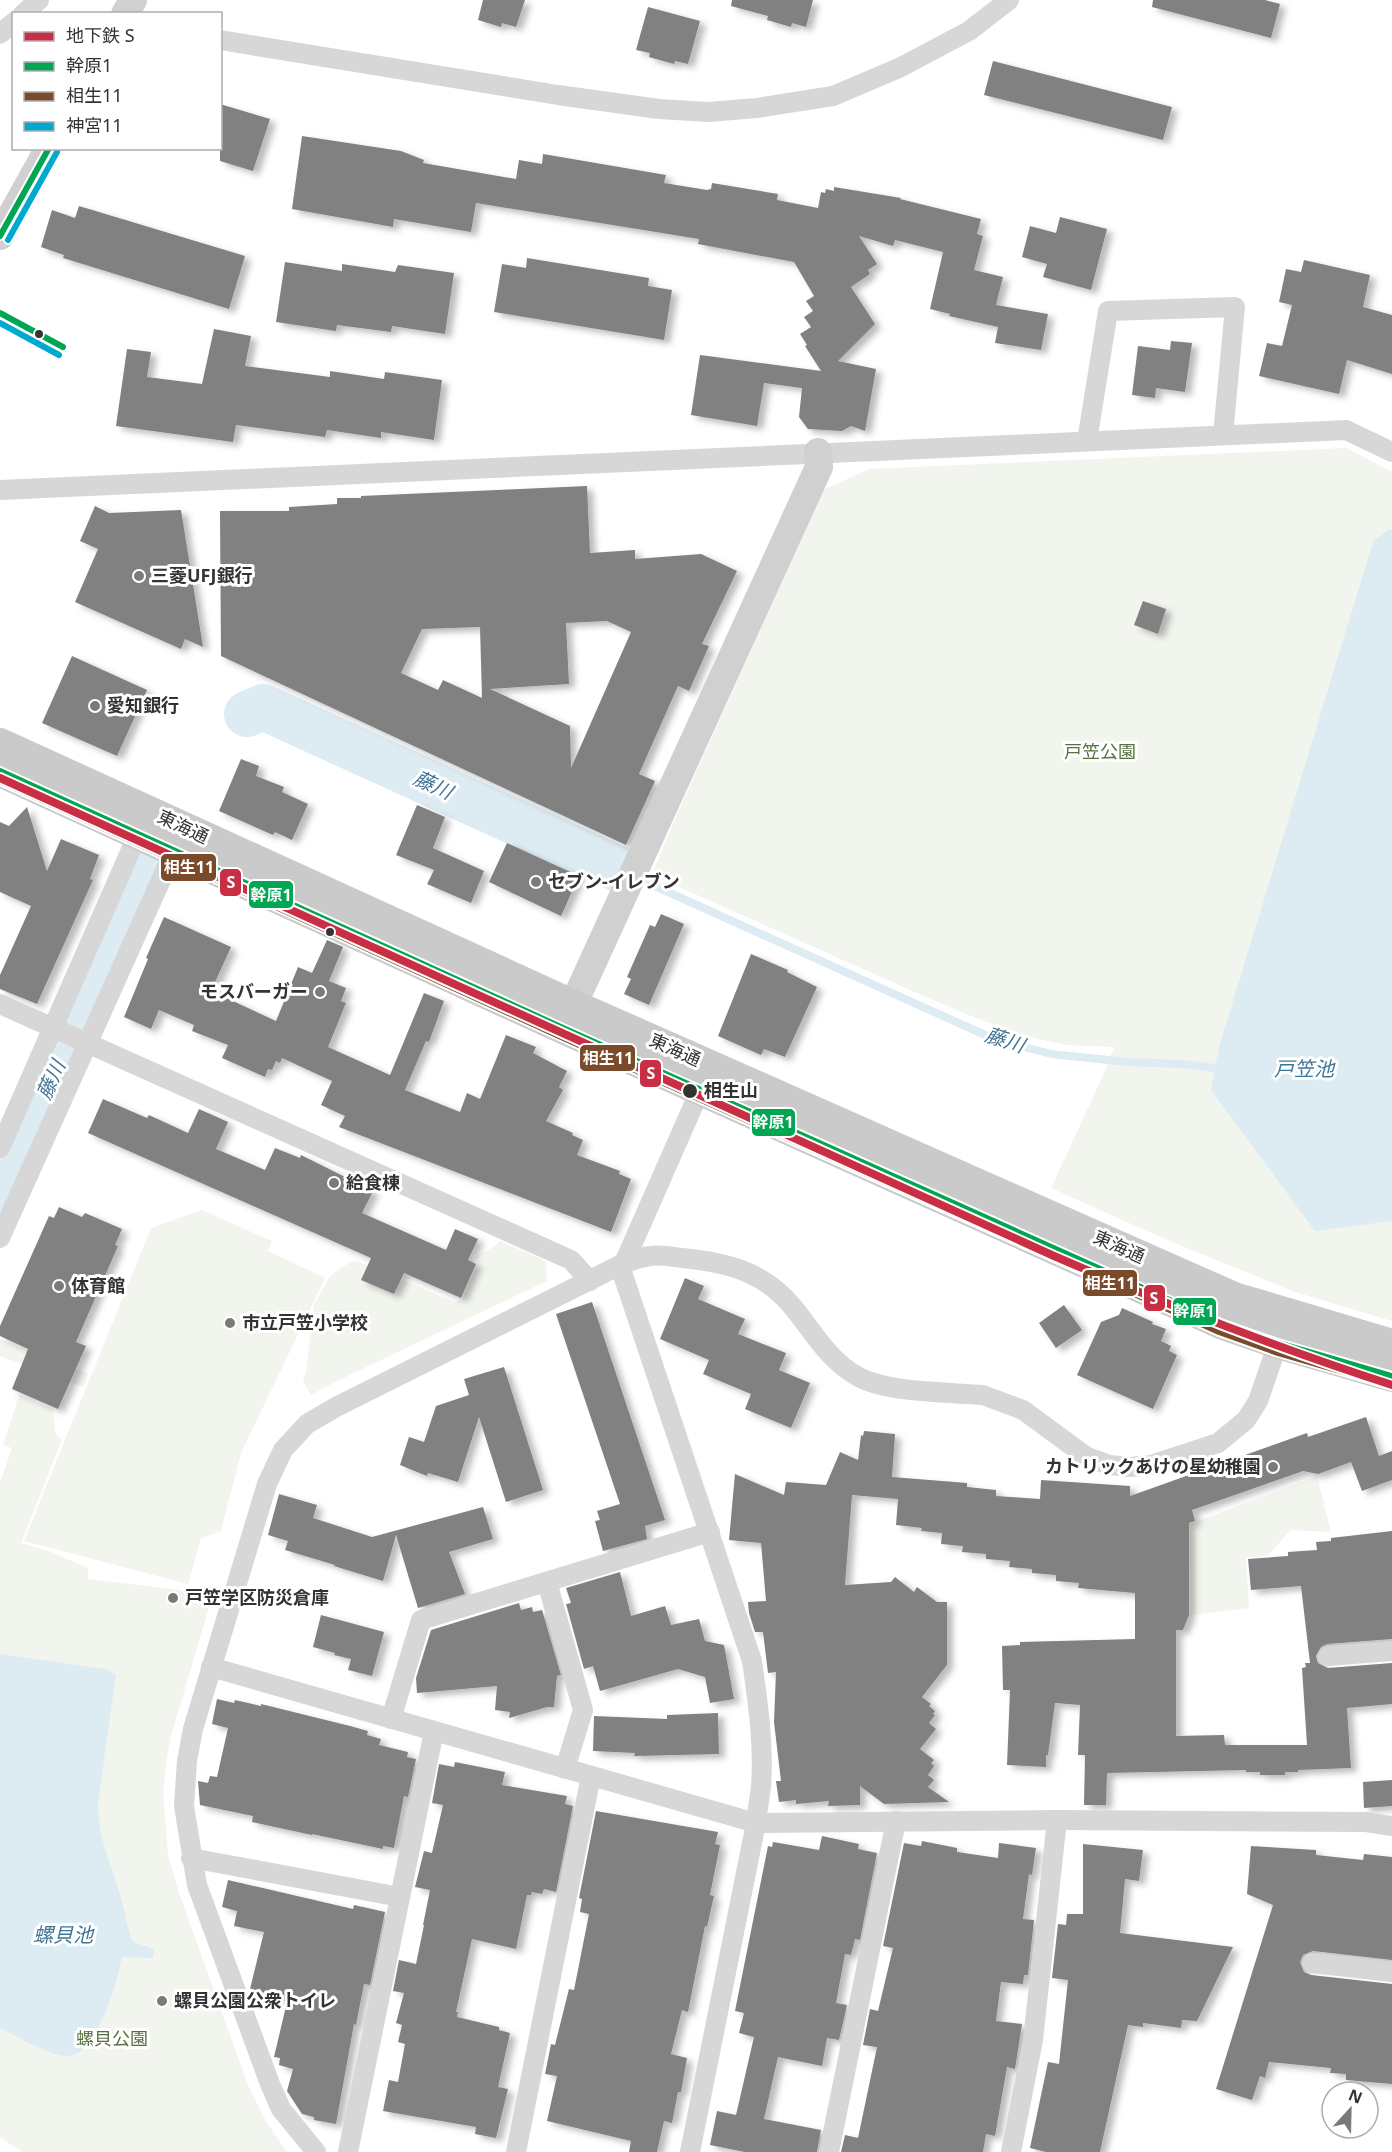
<svg xmlns="http://www.w3.org/2000/svg" width="1392" height="2152" font-family="'Noto Sans','Noto Sans JP',sans-serif">
  <style>
    .green { fill: #f1f5ed }
    .water { fill: #ddebf3 }
    .lines { fill: none; stroke-linecap: round; stroke-linejoin: round }
    .stream { stroke: #ddebf3; stroke-width: 8 }
    .river { stroke: #ddebf3; stroke-width: 46 }
    .building { fill: #818181; fill-rule: evenodd; filter: url(#shadow) }
    .street { stroke: #d7d7d7; stroke-width: 20 }
    .secondary { stroke: #d0d0d0; stroke-width: 28 }
    .primary { stroke: #cacaca; stroke-width: 32 }
    .bus-1-casing { stroke: #fff; stroke-width: 10 }
    .bus-2-casing { stroke: #fff; stroke-width: 10 }
    .bus-3-casing { stroke: #fff; stroke-width: 10 }
    .bus-1 { stroke: #00a651; stroke-width: 6 }
    .bus-2 { stroke: #7a4b2a; stroke-width: 6 }
    .bus-3 { stroke: #00a9ce; stroke-width: 6 }
    .metro-1-casing { stroke: #fff; stroke-width: 12 }
    .metro-1 { stroke: #c92f44; stroke-width: 8 }
    .bus-dot { fill: #333; stroke: #fff; stroke-width: 2 }
    .poi-dot { fill: #7a7a7a; stroke: #fff; stroke-width: 2 }
    .labels { text-anchor: middle; stroke-width: 6; stroke-linejoin: round; paint-order: stroke }
    .poi-label { font-size: 18px; font-weight: bold; fill: #333; stroke: #fff; text-anchor: start }
    .park-label { font-size: 18px; fill: #56703f; stroke: #fff }
    .street-label { font-size: 18px; fill: #333; stroke: #fff }
    .stop-label { font-size: 18px; font-weight: bold; fill: #333; stroke: #fff; text-anchor: start }
    .water-label { font-size: 20px; font-style: italic; fill: #3f7597; stroke: #fff }
    .line-badge { stroke: #fff; stroke-width: 2 }
    .badge-label { font-size: 16px; text-anchor: middle; font-weight: bold; fill: #fff }
  </style>
  <defs>
    <filter id="shadow"><feDropShadow dx="6" dy="4" stdDeviation="3" flood-color="#0004"/></filter>
  </defs>
  <rect width="100%" height="100%" fill="#fff"/>
  <g class="green">
    <path d="M1347,448L1392,472V1321L1292,1291L1158,1236L1051,1188L1101,1080L1114,1047L1067,1045L1029,1037L976,1018L926,997L652,875L671,828L823,490L869,469Z"/>
    <path d="M202,1210L272,1241L268,1251L325,1278L241,1453L221,1531L201,1538L188,1584L24,1541L151,1228Z"/>
    <path d="M500,1241L546,1261L547,1281L337,1381L311,1395L303,1381L306,1372L314,1305L330,1276L350,1262L357,1261L454,1302L462,1300L477,1263L475,1257C484,1251 493,1249 500,1241Z"/>
    <path d="M0,1339L72,1369H79L88,1374L84,1387L0,1356Z"/>
    <path d="M19,1395L53,1409L55,1433L62,1440L21,1543L49,1551L88,1568V1579L213,1594L171,1736L166,1764L163,1793L168,1855L179,1893L248,2085L265,2120L287,2152H22L0,2137V1483L12,1448L3,1445Z"/>
    <path d="M1317,1476L1331,1532L1291,1530L1268,1555L1246,1558L1249,1608L1191,1615L1190,1524Z"/>
  </g>
  <g class="water">
    <path d="M1389,529L1392,530V1221L1315,1231L1211,1090L1219,1047L1373,542Z"/>
    <path d="M0,1654L104,1669L116,1674L98,1803C98,1842 113,1866 122,1902C126,1916 127,1929 133,1942L154,1949L153,1958L122,1957C118,1980 97,2054 69,2056C50,2057 17,2036 0,2028Z"/>
  </g>
  <g class="lines">
    <path class="stream" d="M648,883L994,1039L1051,1054L1127,1062L1182,1064L1223,1069"/>
    <g class="river">
      <path d="M247,714L263,707L618,869"/>
      <path d="M0,1193L147,868"/>
    </g>
  </g>
  <g class="building">
    <path d="M483,0H525L516,27L502,23L501,27L478,20Z"/>
    <path d="M732,0H813L806,27L792,23L791,27L767,20L768,16L731,6Z"/>
    <path d="M1153,0H1265L1280,4L1271,38L1152,7Z"/>
    <path d="M648,7L700,21L688,64L675,61L674,64L649,57L650,53L636,50Z"/>
    <path d="M993,61L1172,107L1163,140L984,95Z"/>
    <path d="M220,104L270,119L253,171L220,161Z"/>
    <path d="M302,136L401,151L424,160L423,163L516,179L519,160L542,164L543,154L666,175L664,183L707,190L711,189L712,183L778,194L777,200L818,208L821,192L825,193L826,189L834,191V187L901,198L900,199L981,219L977,234L983,236L974,270L1003,277L996,305L1048,314L1041,350L995,343L998,327L949,316L950,314L930,309L943,252L895,240L893,246L859,236L877,264L868,270L870,274L851,287L875,324L838,361L876,369L865,431L851,426L842,431L808,429L799,417L802,388L764,383L757,426L691,415L700,355L821,371L805,346L807,345L800,334L811,327L804,317L813,311L806,301L814,296L794,262L698,244L699,239L476,203L471,232L394,219L393,227L292,209Z"/>
    <path d="M79,206L245,256L229,309L63,258L64,255L41,247L52,210L75,218Z"/>
    <path d="M1060,217L1107,229L1091,290L1043,277L1047,264L1022,257L1030,226L1056,233Z"/>
    <path d="M527,258L649,278L648,286L672,290L664,340L494,312L502,264L526,268Z"/>
    <path d="M1304,260L1370,275L1363,307L1392,315V374L1347,360L1339,394L1259,376L1267,343L1282,346L1292,305L1279,302L1286,269L1301,272Z"/>
    <path d="M285,262L342,271V264L395,272L398,265L454,273L445,334L392,326L391,332L337,325L336,331L276,322Z"/>
    <path d="M214,329L251,336L245,366L330,377V371L384,379L385,372L442,380L434,440L381,432V438L327,430L325,437L236,425L233,442L116,426L127,349L151,352L147,377L202,384Z"/>
    <path d="M1171,341L1192,343L1185,392L1156,388L1155,398L1132,395L1138,346L1170,350Z"/>
    <path d="M587,486L590,553L635,550V559L701,554L737,571L702,644L709,646L689,691L678,686L639,774L655,781L626,845L221,656L220,511H289V507L337,504V498H361V496ZM607,621L631,632L571,768L570,726L490,689L569,684L566,623ZM480,627L482,698L443,680L438,690L401,673L422,629Z"/>
    <path d="M95,506L109,513L181,510L203,647L185,639L181,649L75,602L98,549L80,541Z"/>
    <path d="M1143,601L1166,609L1158,634L1134,625Z"/>
    <path d="M72,656L147,690L117,756L42,723Z"/>
    <path d="M241,759L259,766L256,776L284,787L282,792L308,804L292,840L275,832L273,835L219,811Z"/>
    <path d="M417,805L445,817L433,848L484,871L471,903L427,884L434,870L396,855Z"/>
    <path d="M27,807L47,871L61,839L99,855L90,879L93,880L37,1004L0,989V975L31,906L0,892V822L9,826Z"/>
    <path d="M507,843L579,876L561,916L489,882Z"/>
    <path d="M661,914L684,924L649,1005L624,994L631,979L627,977L650,925L655,927Z"/>
    <path d="M164,917L231,947L211,991L276,1021L298,967L312,973L327,940L343,947L329,981L346,988L341,1001L346,1003L328,1047L390,1075L424,993L444,1001L429,1042L426,1041L405,1090L460,1112L467,1093L480,1099L506,1035L536,1047L533,1053L567,1071L559,1087L563,1090L546,1121L573,1133L572,1135L583,1140L577,1155L620,1171L619,1174L631,1179L611,1232L339,1127L345,1116L321,1105L332,1081L282,1058L280,1063L276,1061L272,1070L268,1069L265,1077L222,1058L228,1045L192,1031L194,1025L159,1010L151,1029L124,1017L148,959L146,958Z"/>
    <path d="M751,954L788,970L787,972L817,987L785,1057L764,1049L761,1055L718,1036Z"/>
    <path d="M103,1099L147,1118L149,1115L188,1133L199,1109L228,1122L216,1149L265,1170L275,1148L300,1158L301,1155L373,1191L362,1213L446,1250L455,1229L478,1239L468,1260L476,1264L461,1298L404,1273L394,1294L361,1280L371,1258L88,1133Z"/>
    <path d="M59,1207L82,1217L85,1213L122,1229L115,1245L118,1246L76,1342L86,1346L58,1409L12,1389L28,1349L0,1336V1326L49,1216L54,1218Z"/>
    <path d="M685,1278L704,1286L698,1299L745,1319L738,1334L786,1353L779,1370L810,1383L791,1428L745,1409L751,1394L703,1374L709,1360L660,1339Z"/>
    <path d="M592,1302L665,1520L645,1526L647,1539L603,1551L595,1521L600,1520L597,1511L620,1504L556,1314Z"/>
    <path d="M1064,1305L1082,1330L1056,1348L1039,1323Z"/>
    <path d="M1122,1308L1153,1322L1152,1324L1166,1329L1161,1341L1171,1346L1169,1351L1177,1355L1153,1409L1077,1375L1101,1322L1119,1315Z"/>
    <path d="M504,1367L543,1490L506,1502L479,1417L458,1482L428,1473L427,1476L400,1465L409,1437L424,1442L436,1406L469,1395L464,1379Z"/>
    <path d="M1366,1417L1379,1456L1392,1451V1480L1362,1491L1351,1462L1318,1474L1303,1471L1192,1510L1195,1521L1189,1523V1615L1183,1630H1176V1736L1224,1735L1225,1745H1307L1302,1668L1306,1667L1305,1663H1310L1301,1586L1251,1590L1248,1559L1288,1556V1552L1317,1550L1316,1542L1331,1541V1538L1392,1531V1639L1327,1644L1321,1647L1316,1656L1318,1663L1328,1668L1392,1663V1704L1347,1708L1351,1768L1298,1770V1772H1285V1775H1260V1772H1246V1770L1107,1773L1106,1805H1084L1085,1755H1078L1080,1705L1055,1703L1048,1755H1046V1767L1007,1765L1010,1690H1003L1002,1646L1020,1645V1642L1135,1639V1593L1078,1588L1079,1583L1056,1581V1575L1032,1573V1569L1009,1567L1010,1561L986,1559V1554L962,1552L963,1546L941,1544L942,1533L921,1531L922,1528L896,1525L898,1499L852,1495L845,1585L891,1582L895,1577L914,1592L917,1587L937,1602H947V1665L922,1697L931,1704L929,1706L935,1711L933,1714L935,1715L929,1723L936,1729L920,1749L934,1760L931,1763L934,1766L928,1775L934,1780L928,1787L949,1802L884,1804L860,1786V1805L828,1806L829,1801L796,1804V1800L779,1802L776,1781H781L774,1722L776,1672L768,1673L763,1632H755L749,1613L748,1602L766,1601L761,1543L729,1540L735,1474L784,1495L786,1482L826,1485L840,1452L858,1460L861,1435L863,1436L864,1431L895,1434L892,1477L967,1483V1487L996,1490V1496L1040,1499L1041,1480L1130,1486V1496L1307,1433L1308,1437Z"/>
    <path d="M279,1494L317,1505L313,1518L372,1537L483,1507L493,1539L449,1552L465,1594L418,1608L396,1535L383,1581L334,1566L335,1565L285,1550L288,1541L268,1535Z"/>
    <path d="M620,1572L631,1616L665,1606L671,1625L699,1619L705,1641L724,1645L734,1699L710,1703L705,1677L678,1669L600,1691L593,1666L584,1669L566,1604L571,1603L566,1588Z"/>
    <path d="M519,1603L521,1610L532,1607L533,1612L542,1610L561,1675L557,1676L554,1707H547L509,1718L510,1712L495,1710L497,1686L417,1693L416,1678L431,1630Z"/>
    <path d="M321,1615L384,1632L372,1676L348,1670L351,1659L334,1655L335,1653L313,1647Z"/>
    <path d="M217,1699L234,1703L235,1700L261,1706V1704L350,1726L368,1731L367,1735L381,1739L379,1745L408,1752L407,1757L416,1759L408,1797L404,1796L394,1848L383,1846V1849L312,1834V1835L252,1822L253,1816L200,1805L198,1781L208,1783L210,1776L217,1777L228,1728L212,1724Z"/>
    <path d="M718,1713L719,1754L634,1756L635,1753L593,1751L594,1716L667,1719V1715Z"/>
    <path d="M455,1762L505,1772L502,1785L567,1796L565,1804L573,1806L556,1892L544,1889L542,1894L532,1892L531,1895H527L516,1949L472,1939L456,2012H458L457,2017L499,2027V2030L510,2033L498,2087L508,2089L496,2138L475,2134L476,2127L383,2111L389,2080L398,2082L405,2044L398,2042L402,2025L396,2023L404,1993L393,1991L399,1960L416,1964L424,1925H423L430,1890L415,1887L424,1851L432,1853L443,1805L432,1803L439,1764L454,1767Z"/>
    <path d="M1392,1780V1806L1364,1808L1363,1782Z"/>
    <path d="M596,1811L718,1832L715,1844L720,1845L710,1895L714,1896L707,1927L705,1926L688,2012L682,2010L671,2054L687,2058L681,2092H678L672,2123L664,2121L657,2152H629L631,2141L547,2121L557,2076L545,2074L551,2044L555,2045L569,1989L574,1990L589,1914L580,1912L582,1899L579,1898Z"/>
    <path d="M822,1836L859,1844L858,1849L877,1853L860,1940L855,1939L851,1955L845,1954L836,2003L847,2005L839,2040L827,2038L822,2066L778,2057L764,2119L821,2130L817,2152H745L710,2145L717,2111L736,2115L754,2037L739,2033L744,2013L735,2011L768,1846L772,1847L773,1842L819,1850Z"/>
    <path d="M922,1841L957,1848V1852L998,1858L999,1843L1036,1848L1032,1875L1029,1874L1023,1919L1034,1920L1028,1975H1024L1023,1984L1001,1982L996,2021L1022,2024L1015,2069L1007,2067L995,2136L986,2134L983,2152H841L845,2135L858,2138L877,2047L863,2045L870,2009L878,2011L893,1948L883,1946L904,1843L921,1846Z"/>
    <path d="M1083,1844L1143,1850L1139,1881L1125,1879L1120,1933L1233,1947L1197,2021L1182,2020L1181,2028L1143,2023V2027L1128,2025L1100,2152H1046L1030,2148L1048,2062L1059,2064L1068,1980L1052,1978L1058,1924L1066,1925L1067,1914H1083Z"/>
    <path d="M1251,1846L1316,1850V1855L1363,1860L1364,1854L1392,1857V1960L1313,1951L1303,1955L1300,1962L1304,1972L1311,1975L1392,1984V2084L1346,2080V2074L1330,2073L1331,2068L1269,2062L1265,2078L1260,2076L1252,2100L1216,2089L1273,1905L1247,1894Z"/>
    <path d="M228,1880L353,1909L354,1905L385,1912L370,1985L364,1984L356,2025L354,2024L336,2124L314,2120V2117L302,2114L287,2091L293,2069L279,2065L280,2058L274,2057L287,2002L270,1998V1994L250,1989L264,1932L234,1926L237,1911L222,1907Z"/>
  </g>
  <g class="lines">
    <g class="street">
      <path d="M23,14L39,0"/>
      <path d="M0,34L14,22"/>
      <path d="M220,40L558,95L659,109L708,112L757,108L833,96L899,68L969,31L1009,0"/>
      <path d="M1087,441L1108,311L1235,307L1223,435"/>
      <path d="M0,490L1346,430L1392,452"/>
      <path d="M0,1004L571,1260L590,1281"/>
      <path d="M0,1148L138,834"/>
      <path d="M0,1238L174,851"/>
      <path d="M624,1263L705,1079"/>
      <path d="M620,1266L752,1661C758,1703 764,1744 761,1786C760,1798 757,1810 756,1823L690,2152"/>
      <path d="M547,1582L583,1710L565,1769"/>
      <path d="M1328,1656L1392,1651"/>
      <path d="M211,1667L756,1823L1057,1820L1366,1822L1392,1826"/>
      <path d="M391,1719L421,1620L710,1532"/>
      <path d="M191,1858L400,1897"/>
      <path d="M1312,1963L1392,1972"/>
      <path d="M316,2152L281,2109L270,2084L197,1885L184,1806L187,1761L193,1729L267,1484L283,1450L307,1424L336,1407L624,1263C632,1261 642,1257 650,1256C660,1254 672,1257 682,1258C725,1262 763,1271 792,1306C813,1331 828,1360 857,1376C886,1393 948,1392 983,1395L1023,1410L1087,1457L1109,1465L1130,1467L1151,1465L1218,1443L1246,1420L1258,1401L1278,1343"/>
      <path d="M348,2152L434,1731"/>
      <path d="M516,2152L591,1776"/>
      <path d="M829,2152L896,1821"/>
      <path d="M1011,2152L1033,2040L1057,1820"/>
    </g>
    <g class="secondary">
      <path d="M125,14L133,0"/>
      <path d="M0,236L49,148"/>
      <path d="M564,1025L819,467L818,452"/>
    </g>
    <g class="primary">
      <path d="M0,744L572,1005L1234,1298L1392,1345"/>
      <path d="M0,771L563,1028L1223,1324L1278,1343L1392,1376"/>
    </g>
    <defs>
      <g id="bus-1">
        <path d="M0,236L49,148"/>
        <path d="M0,313L63,347"/>
        <path d="M0,771L563,1028L1223,1324L1278,1343L1392,1376"/>
      </g>
      <path id="bus-2" d="M0,781L559,1036L1219,1332L1275,1352L1389,1385"/>
      <g id="bus-3">
        <path d="M8,240L57,152"/>
        <path d="M0,323L59,355"/>
      </g>
    </defs>
    <use href="#bus-1" class="bus-1-casing"/>
    <use href="#bus-2" class="bus-2-casing"/>
    <use href="#bus-3" class="bus-3-casing"/>
    <use href="#bus-1" class="bus-1"/>
    <use href="#bus-2" class="bus-2"/>
    <use href="#bus-3" class="bus-3"/>
    <defs>
      <path id="metro-1" d="M0,778L1054,1256C1165,1304 1277,1348 1392,1385"/>
    </defs>
    <use href="#metro-1" class="metro-1-casing"/>
    <use href="#metro-1" class="metro-1"/>
  </g>
  <g class="bus-dot">
    <circle cx="39" cy="334" r="5"/>
    <circle cx="330" cy="932" r="5"/>
    <circle cx="690" cy="1091" r="8"/>
  </g>
  <g class="poi-dot">
    <circle cx="139" cy="576" r="6"/>
    <circle cx="95" cy="706" r="6"/>
    <circle cx="536" cy="882" r="6"/>
    <circle cx="320" cy="992" r="6"/>
    <circle cx="334" cy="1183" r="6"/>
    <circle cx="59" cy="1286" r="6"/>
    <circle cx="230" cy="1323" r="6"/>
    <circle cx="1273" cy="1467" r="6"/>
    <circle cx="173" cy="1598" r="6"/>
    <circle cx="162" cy="2001" r="6"/>
  </g>
  <g class="labels">
    <g class="poi-label">
      <text x="151" y="582">三菱UFJ銀行</text>
      <text x="107" y="712">愛知銀行</text>
      <text x="548" y="888">セブン-イレブン</text>
      <text x="308" y="998" text-anchor="end">モスバーガー</text>
      <text x="346" y="1189">給食棟</text>
      <text x="71" y="1292">体育館</text>
      <text x="242" y="1329">市立戸笠小学校</text>
      <text x="1261" y="1473" text-anchor="end">カトリックあけの星幼稚園</text>
      <text x="185" y="1604">戸笠学区防災倉庫</text>
      <text x="174" y="2007">螺貝公園公衆トイレ</text>
    </g>
    <g class="park-label">
      <text x="1100" y="758">戸笠公園</text>
      <text x="112" y="2045">螺貝公園</text>
    </g>
    <g class="street-label">
      <text transform="translate(183 827) rotate(25)" y="6">東海通</text>
      <text transform="translate(675 1050) rotate(24)" y="6">東海通</text>
      <text transform="translate(1119 1247) rotate(24)" y="6">東海通</text>
    </g>
    <g class="stop-label">
      <text x="704" y="1097">相生山</text>
    </g>
    <g class="water-label">
      <text transform="translate(433 785) rotate(25)" y="7">藤川</text>
      <text transform="translate(1005 1040) rotate(18)" y="7">藤川</text>
      <text x="1304" y="1076">戸笠池</text>
      <text transform="translate(51 1080) rotate(-66)" y="7">藤川</text>
      <text x="63" y="1942">螺貝池</text>
    </g>
  </g>
  <g class="line-badge">
    <rect x="160" y="853" width="57" height="29" rx="6" fill="#7a4b2a"/>
    <rect x="219" y="868" width="23" height="29" rx="6" fill="#c92f44"/>
    <rect x="248" y="880" width="46" height="29" rx="6" fill="#00a651"/>
    <rect x="579" y="1044" width="57" height="28" rx="6" fill="#7a4b2a"/>
    <rect x="639" y="1059" width="23" height="29" rx="6" fill="#c92f44"/>
    <rect x="751" y="1108" width="45" height="29" rx="6" fill="#00a651"/>
    <rect x="1082" y="1269" width="56" height="28" rx="6" fill="#7a4b2a"/>
    <rect x="1143" y="1284" width="23" height="28" rx="6" fill="#c92f44"/>
    <rect x="1172" y="1297" width="45" height="29" rx="6" fill="#00a651"/>
  </g>
  <g class="badge-label">
    <text x="189" y="873">相生11</text>
    <text x="231" y="888">S</text>
    <text x="271" y="901">幹原1</text>
    <text x="608" y="1064">相生11</text>
    <text x="651" y="1079">S</text>
    <text x="773" y="1128">幹原1</text>
    <text x="1110" y="1289">相生11</text>
    <text x="1154" y="1304">S</text>
    <text x="1194" y="1317">幹原1</text>
  </g>
  <rect x="12" y="12" width="210" height="138" fill="#ffffff" stroke="#adadad" stroke-width="1.5"/>
  <rect x="24" y="32" width="30" height="9" fill="#c92f44" stroke="#adadad" stroke-width="1.5"/>
  <text x="66" y="42" font-size="18" fill="#333333">地下鉄 S</text>
  <rect x="24" y="62" width="30" height="9" fill="#00a651" stroke="#adadad" stroke-width="1.5"/>
  <text x="66" y="72" font-size="18" fill="#333333">幹原1</text>
  <rect x="24" y="92" width="30" height="9" fill="#7a4b2a" stroke="#adadad" stroke-width="1.5"/>
  <text x="66" y="102" font-size="18" fill="#333333">相生11</text>
  <rect x="24" y="122" width="30" height="9" fill="#00a9ce" stroke="#adadad" stroke-width="1.5"/>
  <text x="66" y="132" font-size="18" fill="#333333">神宮11</text>
  <g transform="translate(1350 2110) rotate(22)"><circle r="28" fill="#ffffff" stroke="#adadad" stroke-width="1.5"/>
  <path d="M0-4.5L10 22L0 15L-10 22Z" fill="#7a7a7a"/>
  <text y="-9" font-size="16" font-weight="bold" text-anchor="middle" fill="#333333">N</text>
  </g>
</svg>
